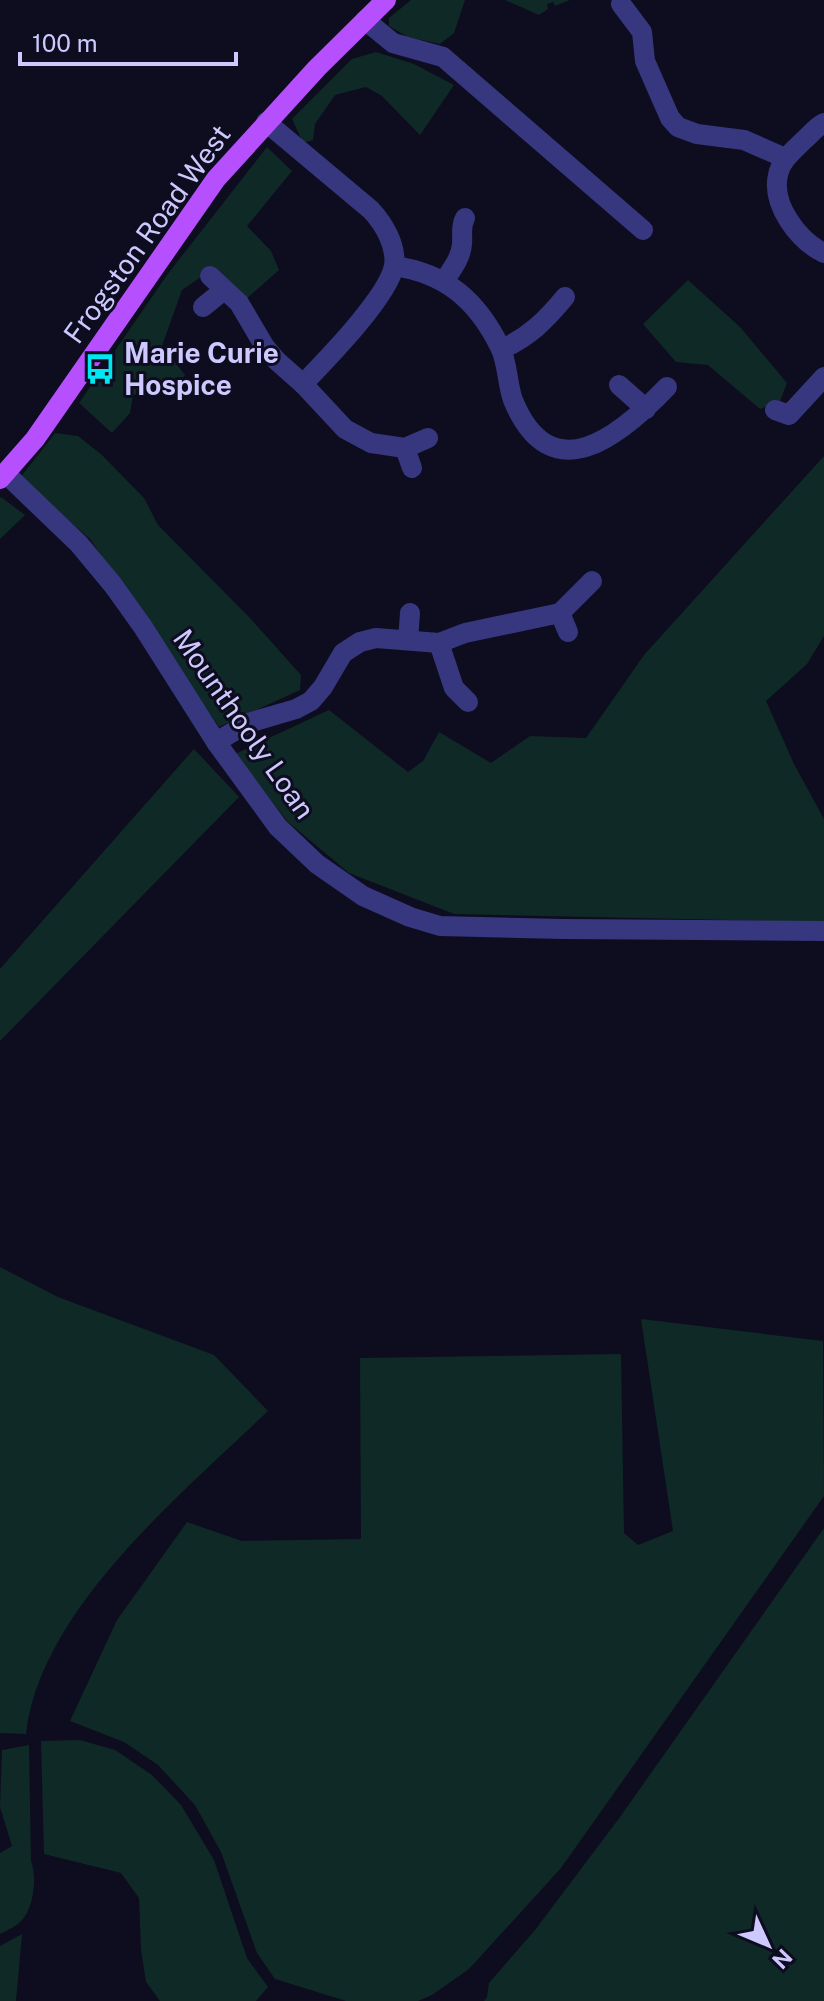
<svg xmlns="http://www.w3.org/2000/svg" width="824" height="2001" font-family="'Public Sans',sans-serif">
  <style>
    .green { fill: #0f2926 }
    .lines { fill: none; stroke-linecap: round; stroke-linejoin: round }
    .minor { stroke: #36377e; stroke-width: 20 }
    .major { stroke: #b650ff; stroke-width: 20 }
    .labels { text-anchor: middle; stroke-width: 6; stroke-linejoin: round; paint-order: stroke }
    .street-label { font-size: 28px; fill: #cdc9ff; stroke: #0e0c1f }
    .poi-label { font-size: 28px; font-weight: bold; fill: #cdc9ff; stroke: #0e0c1f; text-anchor: start }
  </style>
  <rect width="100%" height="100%" fill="#0e0c1f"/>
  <g class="green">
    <path d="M411,0H465L454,33L440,44L408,37L389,26V18Z"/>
    <path d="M505,0H570L555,6L553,2L547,4L548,9L539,15Z"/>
    <path d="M376,52L414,64L454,85L420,135L382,96L366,87L335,95L315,124L313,140L303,143L292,119L352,59Z"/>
    <path d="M267,147L292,171L247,226L271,251L279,270L244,301L213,269L182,290L162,346L185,375L173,392L145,387L133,396L130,413L112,433L79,403L167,275Z"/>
    <path d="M688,280L740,327L787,383L780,401L760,409L708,365L676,362L643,324Z"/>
    <path d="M55,433L78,436L102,455L144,498L158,525L249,617L301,675L300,690L219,727L90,539L20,478Z"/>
    <path d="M824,456V636L807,664L766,701L794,764L824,819V922L454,914L349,873L288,822L235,754L329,710L408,772L423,761L439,732L491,763L530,736L586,738L644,655Z"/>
    <path d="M1,497L25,515L0,539V498Z"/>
    <path d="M194,749L239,797L0,1041V969Z"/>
    <path d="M0,1267L58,1297L214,1355L268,1411C182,1494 40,1609 26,1734L0,1733Z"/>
    <path d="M641,1319L823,1341L824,1496L561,1868L469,1969L432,1995L418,2001H346L275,1979L257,1953L221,1852L195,1805L158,1765L124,1742L70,1721L117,1620L187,1522L242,1541L361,1539L360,1358L621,1354L624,1533L638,1545L673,1531Z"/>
    <path d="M824,1528V2001H484L487,1997L489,1983L535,1930L620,1817Z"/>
    <path d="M80,1740L115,1750L152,1775L181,1805L214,1860L247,1958L268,1987L256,2001H160L146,1982L141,1950L139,1898L121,1873L44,1854L41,1741Z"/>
    <path d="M29,1745L31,1861C37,1877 34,1905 23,1919C17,1926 8,1930 0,1934V1853L12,1846L0,1807L2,1750Z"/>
    <path d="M22,1934L16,2001H0V1946Z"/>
  </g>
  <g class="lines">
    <g class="minor">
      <path d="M621,4L642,32L645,61L670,118L678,127L697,134L744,140L785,158"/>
      <path d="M365,20L393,43L443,57L643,230"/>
      <path d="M266,122L371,210C384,224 397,246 394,266C388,297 326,360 303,384"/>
      <path d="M824,123C816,127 811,134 804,140C794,150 781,160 778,175C771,205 799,241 824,253"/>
      <path d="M394,266C445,273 477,300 500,347C508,363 507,384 513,400C551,493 620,436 667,387"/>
      <path d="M210,276L239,303L265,347L277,361L303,384L345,429L371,443L405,448L428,438"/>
      <path d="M444,281C452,269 461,258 462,244C463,233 460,228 465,218"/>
      <path d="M203,307L224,290"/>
      <path d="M502,349C529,337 546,320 565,297"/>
      <path d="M619,385L646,409"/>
      <path d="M775,410L789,415L824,377"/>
      <path d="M405,448L412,468"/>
      <path d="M6,474L79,544L113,585L143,627L216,742L278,827L317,864L363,896L410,917L440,926L564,929L824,931"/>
      <path d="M560,613L568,632"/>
      <path d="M408,640L410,613"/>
      <path d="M439,643L454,688L468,702"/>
      <path d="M216,742L248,723L296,709L311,701L323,687L343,653L360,642L376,638L439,643L465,633L560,613L592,581"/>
    </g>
    <path class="major" d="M0,479L35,439L216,179L317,68L386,0"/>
  </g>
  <defs>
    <symbol id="bus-bare" viewBox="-9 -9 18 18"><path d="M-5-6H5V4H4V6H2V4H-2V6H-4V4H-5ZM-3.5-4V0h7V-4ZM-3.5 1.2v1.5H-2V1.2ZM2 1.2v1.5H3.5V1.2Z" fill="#00e7f4" stroke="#0e0c1f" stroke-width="2.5" paint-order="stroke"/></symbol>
  </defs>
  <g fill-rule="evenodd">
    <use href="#bus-bare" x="78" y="347" width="44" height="44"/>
  </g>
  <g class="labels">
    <g class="street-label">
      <text transform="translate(147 234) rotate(-54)" y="10">Frogston Road West</text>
      <text transform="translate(244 724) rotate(55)" y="10">Mounthooly Loan</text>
    </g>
    <g class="poi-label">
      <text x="124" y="363">Marie Curie<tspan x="124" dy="32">Hospice</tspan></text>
    </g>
  </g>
  <g transform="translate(768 1945) rotate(134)" stroke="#0e0c1f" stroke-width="6" paint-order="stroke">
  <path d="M0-6L14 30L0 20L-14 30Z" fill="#cdc9ff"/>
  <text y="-12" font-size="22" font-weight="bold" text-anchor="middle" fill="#cdc9ff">N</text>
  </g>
  <path d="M20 52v12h216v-12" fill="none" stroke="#cdc9ff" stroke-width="4"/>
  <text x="32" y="52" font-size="24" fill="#cdc9ff" stroke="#0e0c1f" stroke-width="6" paint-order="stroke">100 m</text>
</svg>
